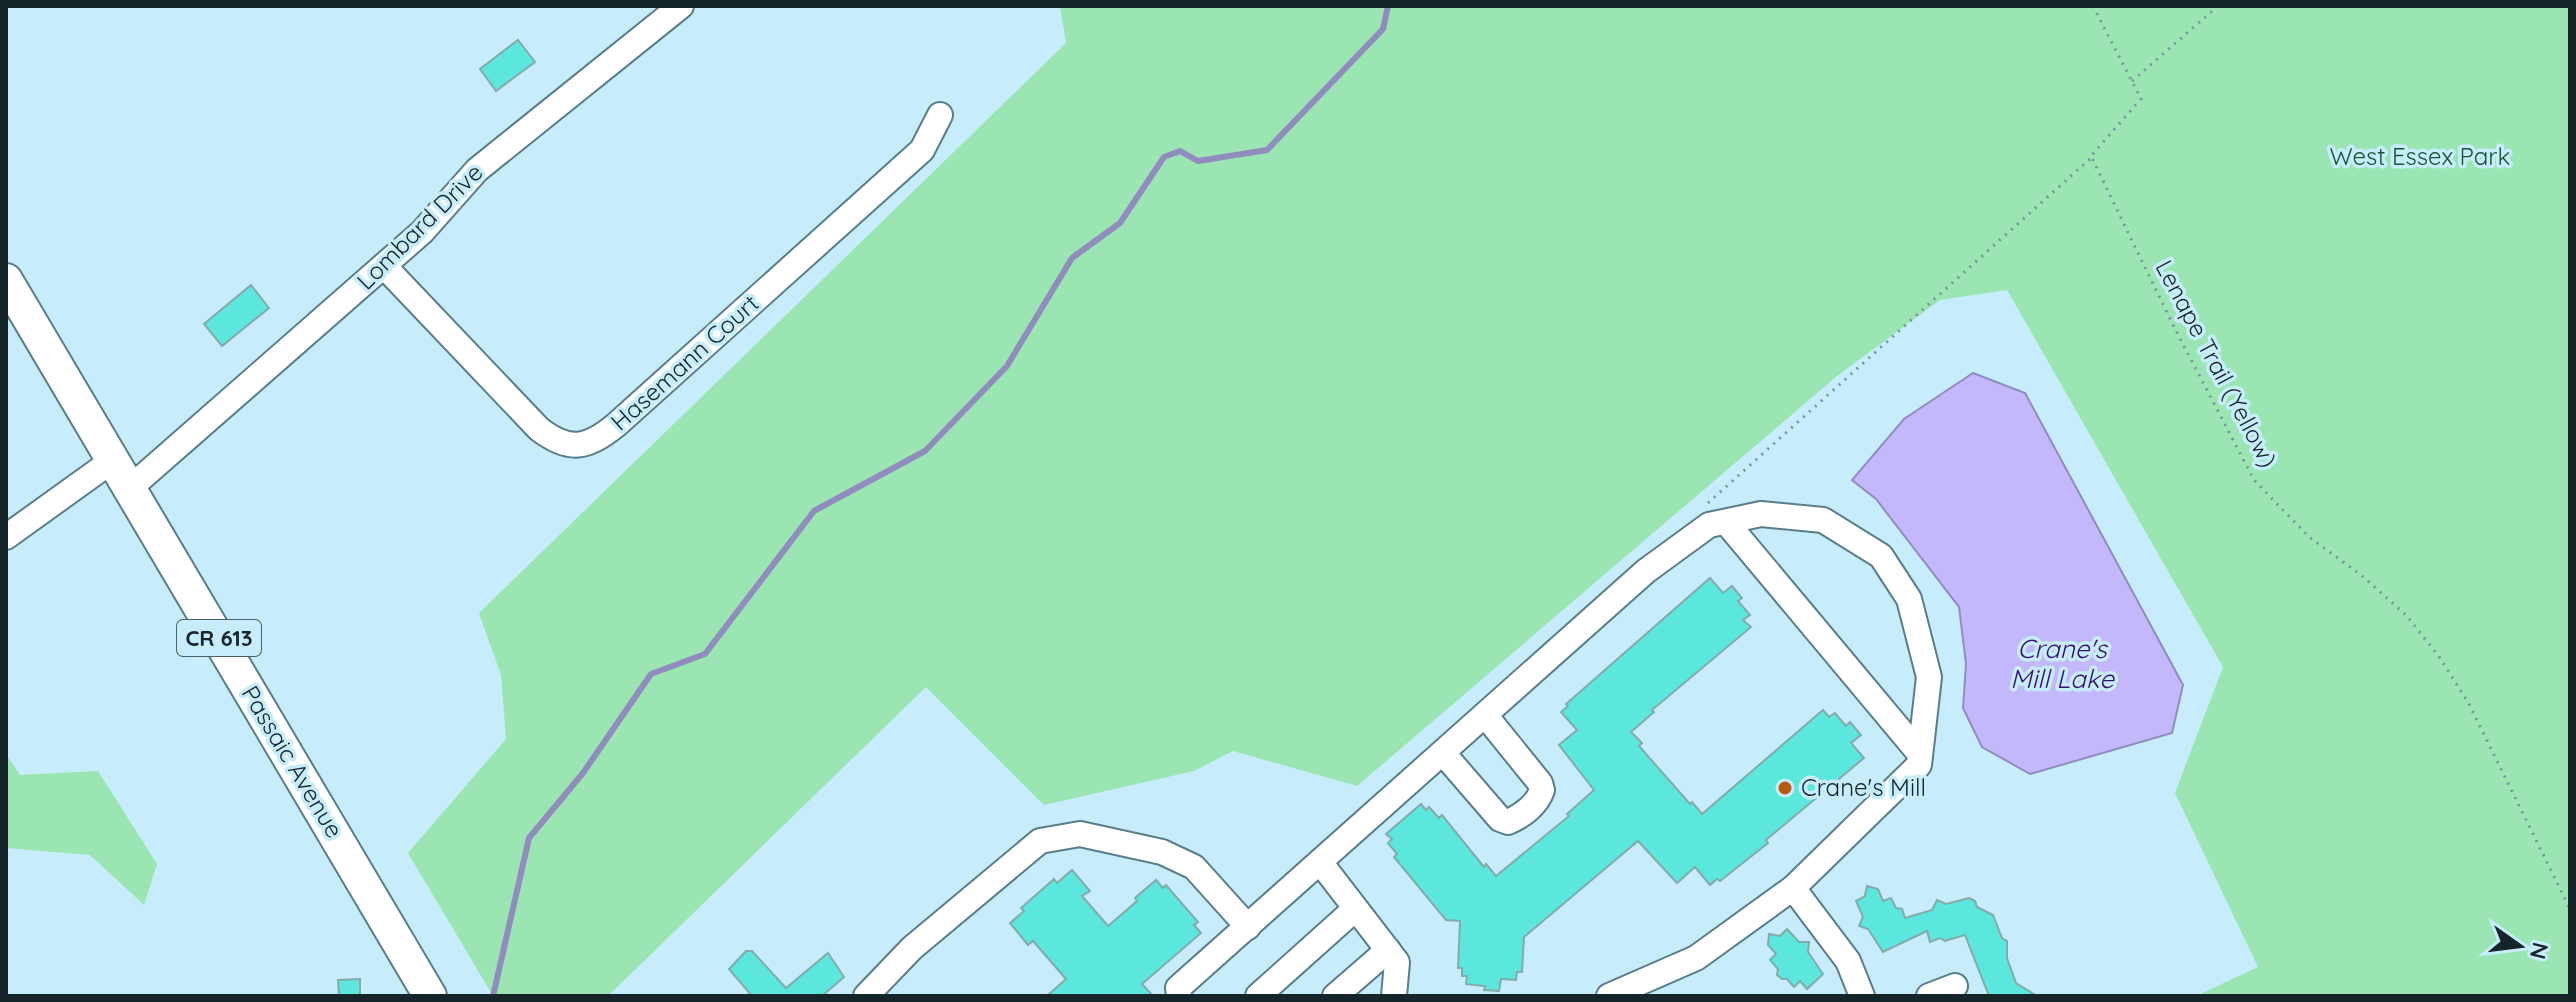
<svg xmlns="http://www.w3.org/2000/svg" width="2576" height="1002" font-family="Quicksand,sans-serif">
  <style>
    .green { fill: #9ae5b1 }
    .water { fill: #c4b8fd; stroke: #908cbe; stroke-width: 2 }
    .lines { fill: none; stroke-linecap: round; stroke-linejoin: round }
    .stream { stroke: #908cbe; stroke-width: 6 }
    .building { fill: #5be7dd; stroke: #83aba7; stroke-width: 2 }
    .minor-casing { stroke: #5a7d8a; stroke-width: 28 }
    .major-casing { stroke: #5a7d8a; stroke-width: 36 }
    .path { stroke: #78949f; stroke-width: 3; stroke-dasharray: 2 6; stroke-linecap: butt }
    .minor { stroke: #fff; stroke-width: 24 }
    .major { stroke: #fff; stroke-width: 32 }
    .poi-dot { fill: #b95a12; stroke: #c7edfc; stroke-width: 3 }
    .labels { text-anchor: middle; stroke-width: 7; stroke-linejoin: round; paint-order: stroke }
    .shield { fill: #c7edfc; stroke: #4b6169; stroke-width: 2 }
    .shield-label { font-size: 22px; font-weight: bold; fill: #16252a }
    .park-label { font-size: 24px; fill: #155731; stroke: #c7edfc }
    .street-label { font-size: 24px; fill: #16252a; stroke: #c7edfc }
    .poi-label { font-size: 24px; fill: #16252a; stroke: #c7edfc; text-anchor: start }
    .water-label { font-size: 26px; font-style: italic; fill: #361173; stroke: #c7edfc }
  </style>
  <rect width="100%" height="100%" fill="#c7edfc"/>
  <g class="green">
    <path d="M1060,6H2570V996H2196L2258,967L2175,793L2223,667L2007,290L1940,300L1837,376L1357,786L1233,751L1194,771L1044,805L926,687L608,996H493L408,853L506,739L501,675L479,613L1066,43Z"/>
    <path d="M6,754L20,775L98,771L157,864L144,905L90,855L6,848Z"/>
  </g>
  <path class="water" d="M1973,373L2025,393L2183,685L2172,733L2030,774L1982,747L1963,708L1966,664L1959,607L1876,499L1852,480L1904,419Z"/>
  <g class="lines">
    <path class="stream" d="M493,996L529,838L583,773L651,674L705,654L814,511L925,451L1007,366L1072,258L1120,223L1164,157L1180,151L1198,161L1267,150L1383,29L1388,6"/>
  </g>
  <g class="building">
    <path d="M518,40L535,62L496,91L480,69Z"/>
    <path d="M251,285L269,308L222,346L204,324Z"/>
    <path d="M1710,578L1723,593L1732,586L1742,598L1738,601L1750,615L1743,620L1751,627L1652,710L1654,712L1631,732L1642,743L1639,746L1690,804L1692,802L1702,814L1823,710L1829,717L1835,713L1846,726L1850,722L1861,735L1851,743L1864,758L1766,840L1768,843L1720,881L1717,879L1710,885L1695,867L1677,883L1638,841L1524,937L1522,972H1517L1516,980L1501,979L1499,991L1484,990L1485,986L1466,984L1467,976H1462V968H1458L1460,921L1446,920L1394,857L1397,854L1388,843L1392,839L1386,834L1421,804L1426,810L1429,807L1439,818L1442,815L1484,867L1486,864L1496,876L1569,816L1567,814L1594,790L1559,745L1577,730L1561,712L1568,706L1566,704Z"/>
    <path d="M1072,870L1090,891L1082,896L1108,926L1137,901L1135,898L1156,880L1163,888L1166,885L1198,922L1194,925L1201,933L1142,984L1153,996H1047L1066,979L1033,941L1028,945L1010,923L1024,911L1021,908L1054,879L1057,883Z"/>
    <path d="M1867,886L1878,889L1883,901L1891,898L1896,908L1902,909L1905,918L1932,910L1937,900L1946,904L1969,898L1975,901L1977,907L1993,915L2002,938L2007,941V958L2016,983L2037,996H1989L1965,935L1945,941L1940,938L1930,942L1927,931L1883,952L1868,929L1859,926L1863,917L1856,901L1865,896Z"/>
    <path d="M1787,929L1799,942H1809L1808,952L1823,974L1807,989L1800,981L1794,987L1787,979H1782L1777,975L1778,969L1770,960L1776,954L1768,945L1769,934L1780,936Z"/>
    <path d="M746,951H752L786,988L828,953L844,977L822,996H752L729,969Z"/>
    <path d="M360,979V996H339L338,980Z"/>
  </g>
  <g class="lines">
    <defs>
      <g id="minor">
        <path d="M384,266L539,429C569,452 587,449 616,425L922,150L940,115"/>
        <path d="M130,488L422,232L477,170L681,6"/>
        <path d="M1726,522L1920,754"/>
        <path d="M6,537L113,460"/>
        <path d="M1443,753L1500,819L1508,822C1522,816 1537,805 1542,790L1540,783L1485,715"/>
        <path d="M1320,862L1397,962L1394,996"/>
        <path d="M1793,888L1848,961L1862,996"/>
        <path d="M866,996L912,948L1040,841L1080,834L1162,852L1194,867L1248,927"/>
        <path d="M1179,996L1178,988L1646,571L1709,525L1761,514L1823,520L1881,556L1909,599L1929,677L1919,765L1793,888L1696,958L1609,996"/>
        <path d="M1258,996L1355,909"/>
        <path d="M1335,996L1388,950"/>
        <path d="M1929,996L1955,986"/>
      </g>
      <path id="major" d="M6,280L430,996"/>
    </defs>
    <use href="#minor" class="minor-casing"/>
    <use href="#major" class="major-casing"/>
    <g class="path">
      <path d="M2093,6L2141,99L2091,156L2173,325L2254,480L2309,537L2361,575L2407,616L2440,658L2469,704L2570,909"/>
      <path d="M2132,81L2218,6"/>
      <path d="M1708,503L2092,157"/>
    </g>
    <use href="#minor" class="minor"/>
    <use href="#major" class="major"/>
  </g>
  <circle class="poi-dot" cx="1785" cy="788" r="8"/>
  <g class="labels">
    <rect class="shield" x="177" y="620" width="84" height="36" rx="6"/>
    <g class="shield-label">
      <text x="219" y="646">CR 613</text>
    </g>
    <g class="park-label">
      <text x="2420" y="165">West Essex Park</text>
    </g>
    <g class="street-label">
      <text transform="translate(420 227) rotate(-45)" y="8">Lombard Drive</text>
      <text transform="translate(685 363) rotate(-42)" y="8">Hasemann Court</text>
      <text transform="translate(2216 364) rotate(62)" y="8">Lenape Trail (Yellow)</text>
      <text transform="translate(292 762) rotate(59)" y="8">Passaic Avenue</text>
    </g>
    <g class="poi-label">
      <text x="1801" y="796">Crane's Mill</text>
    </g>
    <g class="water-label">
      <text x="2062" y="658">Crane's<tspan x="2062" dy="30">Mill Lake</tspan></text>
    </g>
  </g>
  <rect width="2576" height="1002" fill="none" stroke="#16252a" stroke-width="16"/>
  <g transform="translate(2520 946) rotate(104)" stroke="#c7edfc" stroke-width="6" paint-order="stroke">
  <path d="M0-6L14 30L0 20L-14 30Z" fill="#16252a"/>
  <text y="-12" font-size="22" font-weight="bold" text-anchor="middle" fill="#16252a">N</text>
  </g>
</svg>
